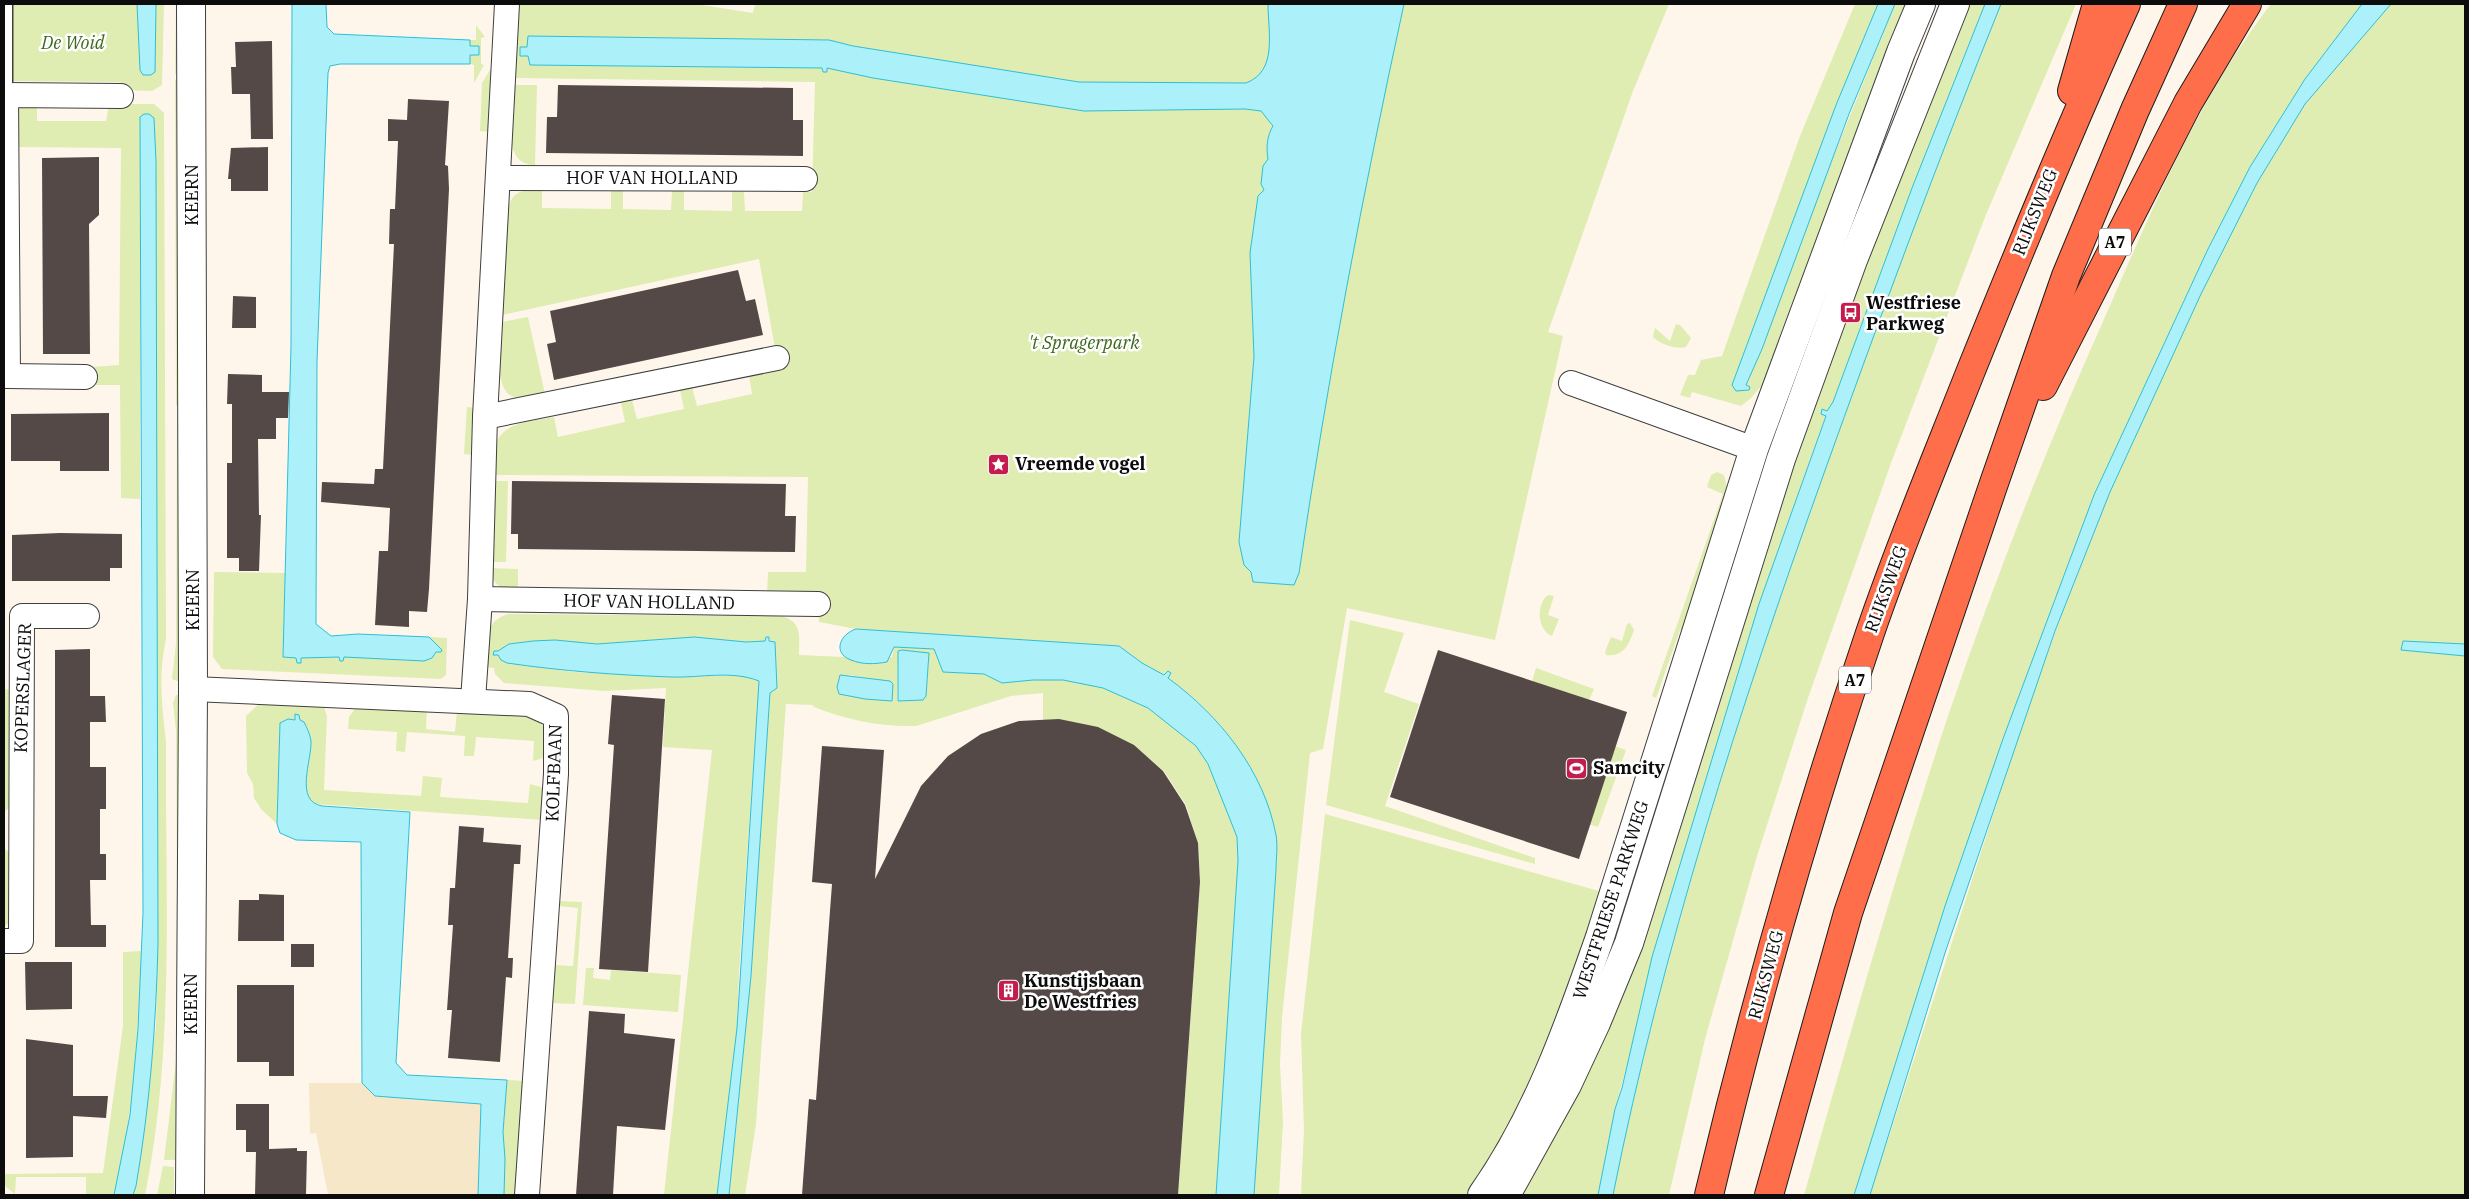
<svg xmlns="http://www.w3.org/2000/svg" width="2469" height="1199" font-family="'IBM Plex Serif',serif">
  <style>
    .farmland { fill: #f7e7c9 }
    .green { fill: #dfecb2; fill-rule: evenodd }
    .water { fill: #acf1fa; stroke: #2ebed6 }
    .building { fill: #554947 }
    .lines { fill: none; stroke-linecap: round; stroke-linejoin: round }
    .service-casing { stroke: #3f3f3f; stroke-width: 15 }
    .minor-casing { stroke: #3f3f3f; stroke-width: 26 }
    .tertiary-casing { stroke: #3f3f3f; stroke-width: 30 }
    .motorway-casing { stroke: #1d1d1d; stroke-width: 30 }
    .service { stroke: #fff; stroke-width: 12 }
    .minor { stroke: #fff; stroke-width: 24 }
    .tertiary { stroke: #fff; stroke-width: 28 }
    .motorway { stroke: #fe6e4a; stroke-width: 28 }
    .labels { text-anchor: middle; stroke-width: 5; stroke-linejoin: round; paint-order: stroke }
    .shield { fill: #fff; stroke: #555; stroke-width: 1 }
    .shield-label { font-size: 16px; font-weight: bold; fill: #0c0c0c }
    .park-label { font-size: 18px; font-style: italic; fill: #3d6719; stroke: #fff }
    .street-label { font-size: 18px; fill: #0c0c0c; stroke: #fff }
    .poi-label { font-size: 18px; font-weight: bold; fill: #0c0c0c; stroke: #fff; text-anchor: start }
  </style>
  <rect width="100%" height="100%" fill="#fff6eb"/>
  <path class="farmland" d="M309,1083H362L375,1096L481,1104L478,1195H328L316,1133L310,1134Z"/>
  <g class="green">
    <path d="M4,4H137L140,70L143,75H151L155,71L156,4H164L162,85L152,91L121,90V82L4,81Z"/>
    <path d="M176,4H181V73L175,74Z"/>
    <path d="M517,4H695L753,13L755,4H1669L1633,91L1548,332L1563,336L1495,640L1347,608L1323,749L1310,753L1282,1017L1280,1064L1283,1122L1279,1195H1254L1276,870C1276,859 1278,846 1276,835C1264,771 1220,715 1168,678L1171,673L1168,671L1164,675L1142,663L1119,646L856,629L819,622L818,607L767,595L768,572H806L808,477L494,475C495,465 493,453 496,444C503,421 535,421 554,417L558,437L625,422L621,403L632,400L637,419L684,409L680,390L692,387L697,406L752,394L749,375L776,354L759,259L502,315C503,294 502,209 513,197C520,189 532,190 542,189V208L611,209V190H623V209L671,210L672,191H684V210L732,211V191L744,192L745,211H802L803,192H812L815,82L514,78ZM528,36L814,68L530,65L528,56L520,55V47H527Z"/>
    <path d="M1855,4H1878L1836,105L1746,386L1762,349L1812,210L1895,4H1914L1769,386L1763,384L1751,398L1741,406L1692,392L1690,398L1680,395L1688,375H1695L1701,360L1722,356L1800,136Z"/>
    <path d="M1964,4H1985L1912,188L1833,402L1827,411L1822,410L1821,413L1826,415L1759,604L1687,846L1615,1109L1598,1195H1513L1553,1130L1809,405Z"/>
    <path d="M2001,4H2076L1985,217L1891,463L1808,698L1757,856L1705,1039L1669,1195H1613C1663,950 1739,711 1823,476C1880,317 1938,160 2001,4Z"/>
    <path d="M2271,4H2362L2305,79L2250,167L2208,249L2094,495L2004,736L1945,906L1854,1195H1804C1850,1034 1896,872 1949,713C1995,579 2047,446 2105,317C2152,209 2199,97 2271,4Z"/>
    <path d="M2391,4H2465V644L2403,641L2401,650L2465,656V1195H1870L2017,741L2056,630L2110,492L2201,294L2257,183L2305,104Z"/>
    <path d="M476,25L485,37L481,38V64L484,65L474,83V65L470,64V55H479L470,46V40H476Z"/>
    <path d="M493,65L490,132L480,131L482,83Z"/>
    <path d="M175,80H181V405H176Z"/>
    <path d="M513,85H537L535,165C499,165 512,108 513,85Z"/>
    <path d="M22,104H37V121H106L109,106L113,104H154L164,113L166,639C158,675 162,707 166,742C165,893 175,1047 145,1195H133L156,1026L158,944L154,118L140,117V499L121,498L120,385H92V367L119,365L121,148L18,147V109Z"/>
    <path d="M528,317L545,394C537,395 525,399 517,398C491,394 501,341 502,322Z"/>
    <path d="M1676,324L1680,325L1691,338L1686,347C1678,350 1659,344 1653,337L1655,328L1670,341Z"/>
    <path d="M467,407L476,408L474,455L464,454Z"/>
    <path d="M177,412H181L182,683L172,679L176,644Z"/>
    <path d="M1717,472L1724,475L1727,488L1686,632L1680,630L1656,698L1652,696L1723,494L1707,487L1711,475Z"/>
    <path d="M495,481H508L506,562H491Z"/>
    <path d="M490,568L518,569V593C502,590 492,585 490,568Z"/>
    <path d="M214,572L285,573L283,657H339L340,660L343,661L344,657L432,658L436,652L442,650L429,637L447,638L446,675L441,679L222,669L213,657Z"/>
    <path d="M1548,595L1554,596L1548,615L1559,619L1552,636C1537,630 1536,604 1548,595Z"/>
    <path d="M509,614L781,616C803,621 799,638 799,655L845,657L852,660L892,657L894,647L934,649L944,672L984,674L1002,683L1033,680H1063L1103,688L1148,708L1171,724L1196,746L1208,764L1237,837L1238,861L1216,1195H1178L1200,882L1198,843L1186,805L1164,771L1134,746L1043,720V693L1011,696L916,726C880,727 846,720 812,706L815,705L786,704L756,1124L745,1195H729L751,976L770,693L777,688L776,656L769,637H766L765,641L746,642L694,637L597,644L555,640L509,644L498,651V655L507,663L574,672L673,677L741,675L759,681L739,973L737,1028L717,1195H664L712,750L663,747L666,688L604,691L504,683L495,674L494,668L486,667C487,644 483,620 509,614ZM898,651L929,661L926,696L923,700L897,701ZM850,675L893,684V697L865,699L839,694L837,687Z"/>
    <path d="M1350,620L1404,633L1384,692L1419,704L1385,806L1535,858V864L1326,805Z"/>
    <path d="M1630,623L1634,630C1629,644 1624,657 1606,655L1605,652L1611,637L1622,641L1627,624Z"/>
    <path d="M1536,668L1594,689L1589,700L1532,682Z"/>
    <path d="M4,689L12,690V806L4,812Z"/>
    <path d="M176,695H181L182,888H177L176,731L173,703Z"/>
    <path d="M261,702L324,707L327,716L324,790L421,796L423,776L442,778L440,797L528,803L530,784L541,787L544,791L543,820L314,804C295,788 316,754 309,732C307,724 301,721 295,714V720L280,723L277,824L261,809L254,798L253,784L247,773L246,716Z"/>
    <path d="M356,707L427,709L426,729L455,732L457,710L529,715L536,718L547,731V753L543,758L533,761L534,741L476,737L474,756H464L465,736L407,732L405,752L396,751L397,732L348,729L349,717Z"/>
    <path d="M1609,744L1626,750L1598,827L1581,822Z"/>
    <path d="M1325,814L1606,893L1577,985L1476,1195H1301L1304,1130L1301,1034Z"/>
    <path d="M4,848L13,856L12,920L4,927Z"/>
    <path d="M177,894H182L179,1160H164L176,1062Z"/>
    <path d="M559,901L582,902L575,1004L552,1003L555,965L573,966L578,908L558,906Z"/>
    <path d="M141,951C138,1033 134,1115 114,1195H86V1177H16L15,1194L4,1185V1174L103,1173L123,1026V952Z"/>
    <path d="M586,968H594L593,978L610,980L611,970L681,975L678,1012L583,1005Z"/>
    <path d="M507,1080L525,1081L517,1195H504L505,1159L503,1132Z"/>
    <path d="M163,1166L174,1167V1195H157Z"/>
  </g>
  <g class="water">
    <path d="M137,4H156L155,72L151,75H143L140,70Z"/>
    <path d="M292,4H326L327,27L334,34L470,40V46H479V55H470V64H340L330,66L328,73L317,362L316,624L331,636L358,634L429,637L442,650L441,652H436L432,658L424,661L344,657L343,661H340L339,657L301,658V663H297L296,658L283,657L291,346Z"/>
    <path d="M1268,4H1404C1363,192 1327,382 1299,573L1294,585L1253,582L1251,572L1244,565L1239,542L1254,357L1250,253L1258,196L1264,190L1261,184L1263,166L1268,159C1266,147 1267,136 1273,126L1261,111L1245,109L1084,111L873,78L827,68V72H823L822,68L530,65L528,56H520V47H527L528,36L829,40L853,46L1079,82L1246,83C1278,71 1268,32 1268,4Z"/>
    <path d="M1878,4H1895L1849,114L1762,349L1746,385L1750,387L1749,390L1736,391L1732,385L1836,105Z"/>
    <path d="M1985,4H2001C1938,160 1880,317 1823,476C1739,710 1662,950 1613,1195H1598L1615,1109L1622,1088L1652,957L1759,604L1826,416L1821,414L1822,409L1827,411L1833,402L1912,188Z"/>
    <path d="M2362,4H2391L2305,104L2257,183L2201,294L2110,492L2055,631L1945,953L1870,1195H1854L1945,906L2004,736L2094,495L2208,249L2250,167L2305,79Z"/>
    <path d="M144,114H149L154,118L156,161L158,944C156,1026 150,1104 136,1186L133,1195H114L130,1115L138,1029L143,913L140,117Z"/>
    <path d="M856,629L1119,646L1142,663L1164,675L1168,671L1171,673L1168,678C1220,716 1264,771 1276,835C1278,846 1276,859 1276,870L1254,1195H1216L1238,861L1237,837L1208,764L1196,746L1148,708L1103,688L1063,680H1033L1002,683L984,674L943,672L934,649L894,647L887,662C875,664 863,665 851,660C832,653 840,634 856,629Z"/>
    <path d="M694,637L746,642L765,641L766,637H769V641L775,642L777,688L770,693L751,976L729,1195H717L737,1028L759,681C731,670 701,678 671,677C616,675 562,671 507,663L501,660L498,655H493L494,651H498L509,644L533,641L555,640L597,644Z"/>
    <path d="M2403,641L2465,644V656L2401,650Z"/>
    <path d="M902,650L929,653L926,696L923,700L898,701V651Z"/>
    <path d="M840,675L890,681L893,684L892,701L865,699L839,694L837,687Z"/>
    <path d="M295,714L299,715L300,720L304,722C307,728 310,734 311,741C312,760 294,801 322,806L410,812L396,1063L407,1075L507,1080L503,1132L505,1159L504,1195H478L481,1104L375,1096L362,1083L361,842L296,840L280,833L277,824L280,723L288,719L295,720Z"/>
  </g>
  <g class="building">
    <path d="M272,41L273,139H251L250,94H232L231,67H236L235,42Z"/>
    <path d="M558,85L793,88V120H803V156L546,153L547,117H557Z"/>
    <path d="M408,99L449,101L445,165L448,166L449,189L429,589L427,612L409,611V627L375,625L379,551H388L390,508L321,502L322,482L374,484L375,469H383L394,244H389L390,209H395L398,141H388V119L407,120Z"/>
    <path d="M268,147V191H231V179H228L231,148Z"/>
    <path d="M99,157V215L89,224L90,354H43L42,158Z"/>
    <path d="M738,270L746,301L755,299L763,335L554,380L547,344L556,342L550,311Z"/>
    <path d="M233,296L256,297V328H232Z"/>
    <path d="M228,374L262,375V392H289L288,418H276V439H258L259,515H261L259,571H239V558H227V463H232V404H227Z"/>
    <path d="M109,413V471H60V461H11V414Z"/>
    <path d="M512,481L786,484L785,516H796L795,552L518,549V534H511Z"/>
    <path d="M60,533L122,534V568H110V581H12V535Z"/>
    <path d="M90,649V696H105L106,722H90V767H106V809H100V854H106V880H90L91,925H106V947H55V650Z"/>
    <path d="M1438,650L1627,712L1579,859L1390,797Z"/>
    <path d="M612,695L665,699L648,972L599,969L614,745L608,744Z"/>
    <path d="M1059,719L1098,727L1134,745L1163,771L1185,805L1198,843L1200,882L1178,1195H802L809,1099L816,1100L832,884L812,882L822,746L884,750L875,879L921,786L948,756L981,734L1019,721Z"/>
    <path d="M459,826L484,828L483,842L521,845L520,864H514L508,958H513L512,978L506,977L500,1062L448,1058L452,1010H447L453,925H448L450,888H455Z"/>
    <path d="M259,894L284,895V941H238L239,900H259Z"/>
    <rect x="291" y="944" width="23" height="23"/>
    <path d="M25,962H72V1009L26,1010Z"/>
    <path d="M237,985H294V1076H269V1062H237Z"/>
    <path d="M589,1011L625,1014L624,1033L675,1039L665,1130L617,1126L613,1195H576Z"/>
    <path d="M26,1039L73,1045V1096H108L106,1118L73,1116V1157L26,1158Z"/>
    <path d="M236,1104H269V1149L297,1148V1151H307L306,1195H255L256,1152H246V1130H236Z"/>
  </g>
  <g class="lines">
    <defs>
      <path id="service" d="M6,4V95"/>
      <g id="minor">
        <path d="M499,178L805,179"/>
        <path d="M4,376H8L6,95L121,96"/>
        <path d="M8,376L85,377"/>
        <path d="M1571,383L1754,449"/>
        <path d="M485,417L777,358"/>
        <path d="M480,599L818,604"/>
        <path d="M193,689L529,704L556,716V774L527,1195"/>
        <path d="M473,700L480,599L485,417L507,4"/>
        <path d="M4,941H21L22,616H87"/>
      </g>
      <g id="tertiary">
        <path d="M190,1195L193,689L191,4"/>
        <path d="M1482,1195C1537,1117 1569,1026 1600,937L1754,449L1901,52L1921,4"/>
        <path d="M1506,1195L1567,1085L1596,1023L1629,943L1781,459L1853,260L1955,4"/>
      </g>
      <g id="motorway">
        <path d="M2072,91L2097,4"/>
        <path d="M2043,386L2188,103L2247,4"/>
        <path d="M1709,1195C1754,1006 1807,818 1870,633C1900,545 1936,459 1970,373C2020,249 2071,125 2126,4"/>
        <path d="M1769,1195L1848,913L1993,486L2066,276L2135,110L2183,4"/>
      </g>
    </defs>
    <use href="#service" class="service-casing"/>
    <use href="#minor" class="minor-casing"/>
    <use href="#tertiary" class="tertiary-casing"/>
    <use href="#motorway" class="motorway-casing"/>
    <use href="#service" class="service"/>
    <use href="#minor" class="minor"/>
    <use href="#tertiary" class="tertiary"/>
    <use href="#motorway" class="motorway"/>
  </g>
  <defs>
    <symbol id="bus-square" viewBox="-11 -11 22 22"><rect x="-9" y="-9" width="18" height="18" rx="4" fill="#c41c4f" stroke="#fff"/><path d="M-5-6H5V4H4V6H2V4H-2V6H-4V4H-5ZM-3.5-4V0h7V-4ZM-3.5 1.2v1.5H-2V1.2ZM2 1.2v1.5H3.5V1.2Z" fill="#fff"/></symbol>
    <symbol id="sight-square" viewBox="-11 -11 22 22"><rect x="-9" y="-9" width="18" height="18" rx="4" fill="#c41c4f" stroke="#fff"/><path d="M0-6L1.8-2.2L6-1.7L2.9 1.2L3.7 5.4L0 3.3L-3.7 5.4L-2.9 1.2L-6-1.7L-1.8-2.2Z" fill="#fff"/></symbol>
    <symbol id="stadium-square" viewBox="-11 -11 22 22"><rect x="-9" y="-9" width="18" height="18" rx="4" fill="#c41c4f" stroke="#fff"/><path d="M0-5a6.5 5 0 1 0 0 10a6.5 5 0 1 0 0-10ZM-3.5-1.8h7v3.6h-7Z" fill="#fff"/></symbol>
    <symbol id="building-square" viewBox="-11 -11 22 22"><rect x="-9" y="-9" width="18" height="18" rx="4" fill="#c41c4f" stroke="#fff"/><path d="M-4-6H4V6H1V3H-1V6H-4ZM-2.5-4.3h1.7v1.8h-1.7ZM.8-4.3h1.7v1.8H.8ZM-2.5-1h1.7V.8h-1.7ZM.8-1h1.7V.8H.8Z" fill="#fff"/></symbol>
  </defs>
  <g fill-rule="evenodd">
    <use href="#bus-square" x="1838" y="300" width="25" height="25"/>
    <use href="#sight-square" x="986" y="452" width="25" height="25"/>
    <use href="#stadium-square" x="1564" y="756" width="25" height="25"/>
    <use href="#building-square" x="996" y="978" width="25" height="25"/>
  </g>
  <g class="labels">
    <g class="shield">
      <rect x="2099" y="228.5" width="32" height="27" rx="4"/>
      <rect x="1839" y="666.5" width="32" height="27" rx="4"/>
    </g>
    <g class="shield-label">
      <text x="2115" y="248">A7</text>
      <text x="1855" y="686">A7</text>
    </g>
    <g class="park-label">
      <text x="73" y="49">De Woid</text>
      <text x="1084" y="349">'t Spragerpark</text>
    </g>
    <g class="street-label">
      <text x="652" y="184">HOF VAN HOLLAND</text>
      <text transform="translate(192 195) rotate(-90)" y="6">KEERN</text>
      <text transform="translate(2035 212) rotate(-68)" y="6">RIJKSWEG</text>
      <text transform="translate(1886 589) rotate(-70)" y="6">RIJKSWEG</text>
      <text transform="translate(193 600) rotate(-90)" y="6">KEERN</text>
      <text transform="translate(649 602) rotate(1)" y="6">HOF VAN HOLLAND</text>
      <text transform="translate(23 688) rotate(-88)" y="6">KOPERSLAGER</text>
      <text transform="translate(554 773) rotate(-88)" y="6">KOLFBAAN</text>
      <text transform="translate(1611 900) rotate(-72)" y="6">WESTFRIESE PARKWEG</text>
      <text transform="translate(1766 975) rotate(-75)" y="6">RIJKSWEG</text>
      <text transform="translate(191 1004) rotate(-90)" y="6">KEERN</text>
    </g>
    <g class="poi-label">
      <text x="1866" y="309">Westfriese<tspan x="1866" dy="21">Parkweg</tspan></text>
      <text x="1015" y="470">Vreemde vogel</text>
      <text x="1593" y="774">Samcity</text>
      <text x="1024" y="987">Kunstijsbaan<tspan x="1024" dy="21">De Westfries</tspan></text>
    </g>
  </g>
  <rect width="2469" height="1199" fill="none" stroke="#0c0c0c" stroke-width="10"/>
</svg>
